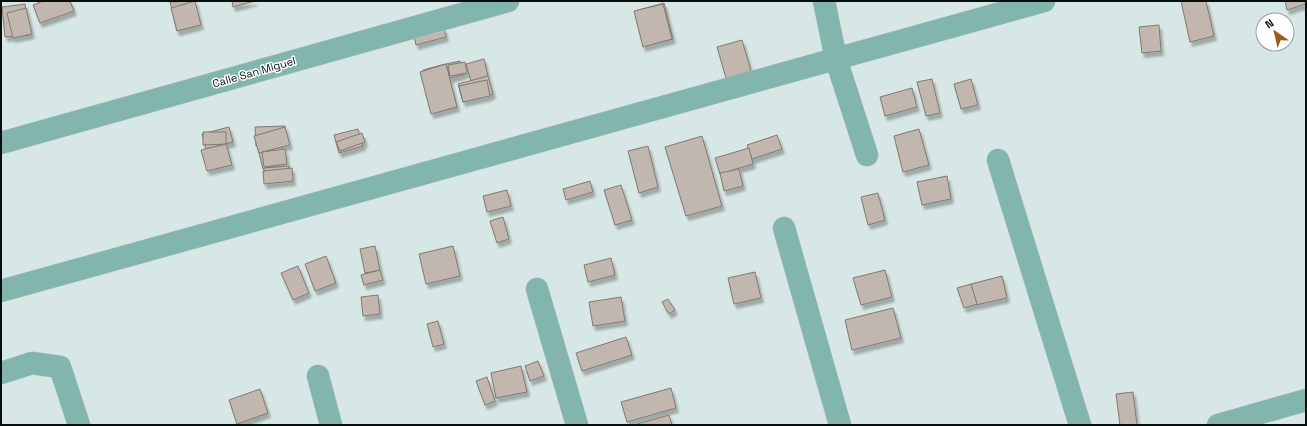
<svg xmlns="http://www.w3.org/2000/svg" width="1307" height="426" font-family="'Space Grotesk',sans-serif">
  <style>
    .building { fill: #c1b7ae; stroke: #827870; filter: url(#shadow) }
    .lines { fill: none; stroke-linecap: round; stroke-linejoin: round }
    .minor-casing { stroke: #b6c4c2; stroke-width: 23 }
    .minor { stroke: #81b5ae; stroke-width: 22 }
    .labels { text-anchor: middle; stroke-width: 3; stroke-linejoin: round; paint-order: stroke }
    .street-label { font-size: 11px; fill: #080e0d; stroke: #fff }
  </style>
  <defs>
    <filter id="shadow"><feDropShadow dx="2.5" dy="4.5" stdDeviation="1" flood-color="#0004"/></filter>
  </defs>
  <rect width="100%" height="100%" fill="#d7e7e5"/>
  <g class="building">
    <path d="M38,1H70L73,10L43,20Z"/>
    <path d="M43,1H70L74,11L40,23L33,5Z"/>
    <path d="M193,1L199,25L177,31L170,2Z"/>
    <path d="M195,1L201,25L177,31L171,8Z"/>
    <path d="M232,1H255L233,7Z"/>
    <path d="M1181,1H1206L1214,36L1190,42Z"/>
    <path d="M1285,1H1306V4L1287,10Z"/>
    <path d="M664,3L673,39L645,46L635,11Z"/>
    <path d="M25,4L29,35L5,37L2,7Z"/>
    <path d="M663,4L672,39L643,47L634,11Z"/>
    <path d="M26,8L32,34L13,38L7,13Z"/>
    <path d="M1159,25L1161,51L1142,53L1139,27Z"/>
    <path d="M444,28L446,37L416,45L414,36Z"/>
    <path d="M742,40L751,71L726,78L717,47Z"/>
    <path d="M484,59L488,76L471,81L466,64Z"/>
    <path d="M460,61L463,75L450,78L446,64Z"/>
    <path d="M465,62L467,73L450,76L448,65Z"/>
    <path d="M445,64L457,107L435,113L423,70Z"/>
    <path d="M446,64L457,107L431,114L420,72Z"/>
    <path d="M488,76L493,94L463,102L458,84Z"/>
    <path d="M932,79L940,113L926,116L917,82Z"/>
    <path d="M971,79L978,105L961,109L954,84Z"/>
    <path d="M487,80L490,96L463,102L459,86Z"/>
    <path d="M912,88L917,107L885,116L880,97Z"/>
    <path d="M285,126L286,144L256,146L255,127Z"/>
    <path d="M229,127L233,142L206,149L202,134Z"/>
    <path d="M285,127L290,145L259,153L254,136Z"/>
    <path d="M358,129L363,146L339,153L334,135Z"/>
    <path d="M919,129L929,165L903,172L894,136Z"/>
    <path d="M203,132H226V144L203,145Z"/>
    <path d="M362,133L365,142L340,151L336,142Z"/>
    <path d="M777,135L782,149L752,159L747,145Z"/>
    <path d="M702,136L722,206L686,216L665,147Z"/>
    <path d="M226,144L232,165L207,171L201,150Z"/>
    <path d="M648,146L658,187L639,193L628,151Z"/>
    <path d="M282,147L286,163L263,169L259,153Z"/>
    <path d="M749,148L753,164L720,174L715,158Z"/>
    <path d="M285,149L287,164L264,167L262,152Z"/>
    <path d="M289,166V179L264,180V168Z"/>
    <path d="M292,168L293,181L264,184L263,171Z"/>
    <path d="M739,169L743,186L724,191L720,173Z"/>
    <path d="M947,176L951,199L922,205L917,182Z"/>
    <path d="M590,181L593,192L566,200L563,189Z"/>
    <path d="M621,185L632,220L615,225L604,190Z"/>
    <path d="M507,190L511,206L487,212L483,196Z"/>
    <path d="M878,193L885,220L868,225L861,197Z"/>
    <path d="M503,217L509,239L497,243L490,221Z"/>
    <path d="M375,246L380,270L365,273L360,249Z"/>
    <path d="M453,246L460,276L426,284L419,254Z"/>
    <path d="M326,256L336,283L315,291L305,264Z"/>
    <path d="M611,258L615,275L588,282L584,265Z"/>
    <path d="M298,266L309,293L293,300L281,273Z"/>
    <path d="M380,270L383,280L364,285L361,275Z"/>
    <path d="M885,270L892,297L861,305L853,278Z"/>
    <path d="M755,272L761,298L734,304L728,278Z"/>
    <path d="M1002,276L1007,298L976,305L971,284Z"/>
    <path d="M971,284L977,304L964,308L957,288Z"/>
    <path d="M378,295L380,314L363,316L361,297Z"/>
    <path d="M621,297L625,321L593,326L589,302Z"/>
    <path d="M668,299L675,310L669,314L662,302Z"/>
    <path d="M893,308L901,338L852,350L845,320Z"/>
    <path d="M438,321L444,344L433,347L427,324Z"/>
    <path d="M626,337L632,355L582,371L576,353Z"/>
    <path d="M538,361L544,376L530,381L525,366Z"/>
    <path d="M521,366L527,392L496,398L491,373Z"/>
    <path d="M487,377L495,401L485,405L476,381Z"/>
    <path d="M671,388L676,408L627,422L621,402Z"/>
    <path d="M260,389L268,413L237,424L229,400Z"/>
    <path d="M1133,392L1137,425H1120L1116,394Z"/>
    <path d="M669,415L672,425H634Z"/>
  </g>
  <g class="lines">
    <defs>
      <g id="minor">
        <path d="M824,1L836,59L867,155"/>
        <path d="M1,143L508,1"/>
        <path d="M998,160L1080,425"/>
        <path d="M784,228L840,425"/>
        <path d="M537,289L577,425"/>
        <path d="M1,291L1044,1"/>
        <path d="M1,373L32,363L60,367L79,425"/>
        <path d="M318,376L331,425"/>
        <path d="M1218,425L1306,400"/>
      </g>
    </defs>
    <use href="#minor" class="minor-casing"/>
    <use href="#minor" class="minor"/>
  </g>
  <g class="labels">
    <g class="street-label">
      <text transform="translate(254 72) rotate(-16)" y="4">Calle San Miguel</text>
    </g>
  </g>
  <rect width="1307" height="426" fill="none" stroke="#080e0d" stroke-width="4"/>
  <g transform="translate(1275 32) rotate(326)"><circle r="19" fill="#ffffff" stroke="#9c9f9e"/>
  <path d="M0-3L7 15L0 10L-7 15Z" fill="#985c1d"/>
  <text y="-6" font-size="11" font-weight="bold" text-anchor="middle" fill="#080e0d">N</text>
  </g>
</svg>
